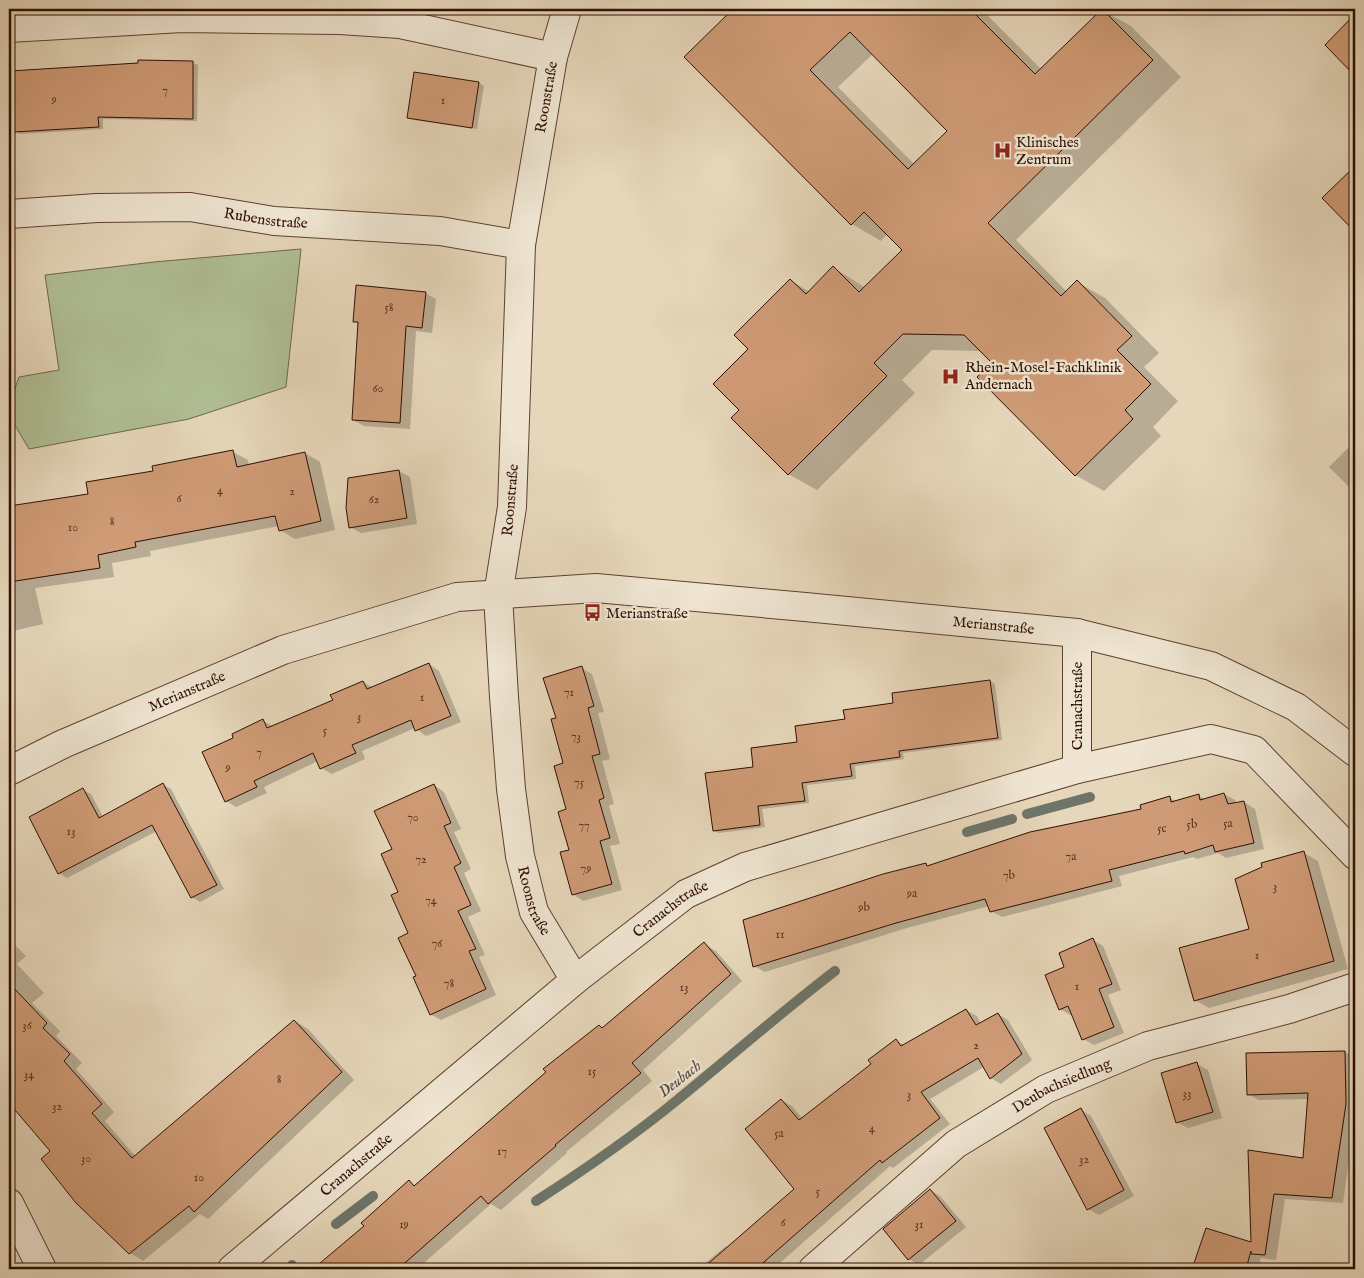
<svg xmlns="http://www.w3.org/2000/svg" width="1364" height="1278" font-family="'IM FELL English',serif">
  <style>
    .green { fill: #b0bf94; stroke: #70664b }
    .shadow { fill: #0003; fill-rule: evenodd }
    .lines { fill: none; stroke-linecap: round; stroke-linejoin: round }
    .stream { stroke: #6d756a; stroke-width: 10 }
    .building { fill: #cf9b76; stroke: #2f0e02; fill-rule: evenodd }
    .street-casing { stroke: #5d4030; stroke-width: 30 }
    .street { stroke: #efe5d2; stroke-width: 28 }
    .labels { text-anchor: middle; stroke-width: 5; stroke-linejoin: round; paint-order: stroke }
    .number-label { font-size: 12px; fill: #57311f }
    .street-label { font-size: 15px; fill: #2f0e02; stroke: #efe5d2 }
    .poi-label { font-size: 15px; fill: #2f0e02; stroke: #efe5d2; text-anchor: start }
    .water-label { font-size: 16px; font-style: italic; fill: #534a3f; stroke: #efe5d2 }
  </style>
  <rect width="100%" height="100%" fill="#e6d7ba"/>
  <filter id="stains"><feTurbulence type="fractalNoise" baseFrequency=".004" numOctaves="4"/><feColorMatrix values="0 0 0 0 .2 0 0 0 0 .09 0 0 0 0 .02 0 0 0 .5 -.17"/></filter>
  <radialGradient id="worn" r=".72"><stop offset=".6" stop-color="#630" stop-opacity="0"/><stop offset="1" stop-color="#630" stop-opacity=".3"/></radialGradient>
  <path class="green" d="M301,249L286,387L189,419L29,449L9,415V405L19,377L59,370L45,275L154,262Z"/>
  <g class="shadow">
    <path d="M500,9H513L512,13Z"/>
    <path d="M735,9H981L1042,70L1102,10L1131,26L1181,77L1016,240L1067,292L1077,282L1105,298L1159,353L1144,367L1178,401L1153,427L1161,436L1104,491L1075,475L994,363L981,351L932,350L902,380L915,393L817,490L788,474L741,410L750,349L790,280L810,292L834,268L866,288L904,250L887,234L881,241L852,224L686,57ZM873,54L949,131L914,164L838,87Z"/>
    <path d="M1355,16V74L1326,45Z"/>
    <path d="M193,63L198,65L197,121L103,119V129L20,134L15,131Z"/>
    <path d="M415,73L479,83L484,86L477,129L413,120L408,117Z"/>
    <path d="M1353,170L1355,171V231L1323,198Z"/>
    <path d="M425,293L436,299L432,333L416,331L410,429L364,426L353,420L360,324L354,321Z"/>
    <path d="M1355,441V493L1329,467Z"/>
    <path d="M233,452L248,460L249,466L305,453L320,462L335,530L295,539L280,530L279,526L150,551L151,556L112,563L114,577L35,588L43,624L9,632V528L10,531L90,495L154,472Z"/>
    <path d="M399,471L410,477L417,524L361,533L350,527Z"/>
    <path d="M429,664L439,671L461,722L426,736L415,728L362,751L365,759L332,774L321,768L318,761L264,787L267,793L236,807L226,801L235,738L262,720L274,727L334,701L363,682L373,688Z"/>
    <path d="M581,668L592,674L604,712L598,713L610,759L602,761L614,804L609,806L620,844L610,846L622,890L583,901L573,894L565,764L558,719Z"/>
    <path d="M990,681L995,684L1002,740L903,753L904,759L855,766L856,779L807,785L809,803L762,809L765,827L719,833L714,831L754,768L798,743L846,721L894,704Z"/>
    <path d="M163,785L171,789L224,889L200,902L192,897L157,831L67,878L59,873L30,818L83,790L91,794L103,817Z"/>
    <path d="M434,785L444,792L461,829L454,832L471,869L464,873L481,911L468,917L485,955L479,957L496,995L441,1020L430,1014L417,976L400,892L393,850Z"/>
    <path d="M1224,794L1235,800L1236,804L1244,802L1255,809L1264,849L1226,858L1218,853L1197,859L1193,857L1119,876L1122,886L1002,917L991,911L989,906L907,928L765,972L754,966L926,865L929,867L1143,810L1170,798L1177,802L1199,796L1206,800Z"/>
    <path d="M1304,853L1318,861L1348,969L1209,1008L1195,1000L1251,929Z"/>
    <path d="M9,939L26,956L17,964L44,993L32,1003L60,1031L56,1036L82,1063L76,1069L114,1112L105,1121L136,1157L295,1021L308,1029L354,1080L208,1219L200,1214L143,1261L130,1253L52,1152L22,1101L9,1086Z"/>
    <path d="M1093,940L1103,946L1121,990L1108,995L1124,1033L1094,1045L1083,1039L1073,1014L1070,1015L1060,1009L1066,968Z"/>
    <path d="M704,944L716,951L742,981L643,1070L652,1081L566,1152L567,1153L501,1210L491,1204L417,1269H315L366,1227L409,1182L416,1186Z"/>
    <path d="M966,1010L977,1016L981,1024L998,1014L1008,1020L1032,1060L1001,1084L991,1078L984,1067L930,1099L950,1124L893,1168L890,1166L773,1269H698L726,1246L729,1247L796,1189L781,1100L792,1106L803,1119L873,1064L896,1040L905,1046Z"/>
    <path d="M1345,1052L1355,1058V1119L1343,1203L1285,1199L1276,1260L1261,1258L1258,1269H1201L1195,1266L1252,1244L1250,1151L1304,1159L1308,1099L1259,1100L1248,1094Z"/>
    <path d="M1197,1064L1208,1070L1222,1118L1188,1128L1177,1122Z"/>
    <path d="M1081,1110L1091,1116L1134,1196L1099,1215L1088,1209Z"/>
    <path d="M930,1190L940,1196L966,1227L919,1265L909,1259Z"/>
  </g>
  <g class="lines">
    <g class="stream">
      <path d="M1027,814L1090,797"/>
      <path d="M967,832L1012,819"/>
      <path d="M536,1201C584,1170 632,1137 676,1101C729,1058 780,1013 835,971"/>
      <path d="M336,1224L373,1196"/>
      <path d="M290,1269L292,1265"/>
    </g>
  </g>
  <g class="building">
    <path d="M733,9H970L1035,74L1102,9L1153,60L988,223L1061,296L1077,280L1132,336L1117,350L1151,384L1125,410L1133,419L1075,476L977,377L992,363L964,335L903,334L874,363L887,376L788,475L731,418L739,410L713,384L748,349L734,335L790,279L806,294L833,266L859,292L902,250L864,212L851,225L684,57ZM850,32L947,131L908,169L810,70Z"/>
    <path d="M1355,14V76L1325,45Z"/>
    <path d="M138,60L193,61V119L98,117L99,127L14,132L10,71L138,63Z"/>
    <path d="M414,72L479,82L472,128L407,118Z"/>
    <path d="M1355,166V232L1322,198Z"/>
    <path d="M356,285L426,292L422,328L406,326L400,423L352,420L358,322H353Z"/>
    <path d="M233,450L237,467L305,452L321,521L279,531L275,516L135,542L136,547L98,555L100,568L9,582V506L88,494L86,482L153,471L152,466Z"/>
    <path d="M399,470L407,518L349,528L346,508L348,478Z"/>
    <path d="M429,663L451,716L415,731L411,720L352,745L356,753L320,769L313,753L254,781L257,787L225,802L202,752L233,738L232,734L263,719L267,728L333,700L330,695L363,681L367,689Z"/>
    <path d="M582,666L594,706L588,708L600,754L592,756L604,798L599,800L610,838L600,841L612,884L572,895L560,852L569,850L558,812L566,809L554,766L563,763L551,719L556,718L543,678Z"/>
    <path d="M990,680L998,738L899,751L900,757L850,764L852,776L802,783L805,801L758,806L760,825L713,831L705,773L753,767L751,748L797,742L795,726L845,719L843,710L893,703L892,693Z"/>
    <path d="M163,783L217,885L191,898L152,825L58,874L29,817L83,788L99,818Z"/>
    <path d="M434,784L451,823L444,826L461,863L454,867L471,905L458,911L476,949L469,951L486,989L430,1015L413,977L416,976L398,938L408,933L391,895L398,892L381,854L392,849L374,811Z"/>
    <path d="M1224,793L1228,804L1244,801L1254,843L1215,852L1213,845L1185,854L1184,851L1109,870L1112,881L990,912L985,899L896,923L753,967L743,920L883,874L926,863L927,866L1030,832L1141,809L1140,805L1170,796L1171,802L1199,794L1200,800Z"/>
    <path d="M1304,851L1334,961L1194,1001L1179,948L1249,929L1235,879L1262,867L1261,863Z"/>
    <path d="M1093,938L1112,984L1099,989L1114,1027L1082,1040L1068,1006L1059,1010L1045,975L1064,967L1059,953Z"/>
    <path d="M704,942L731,974L632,1063L641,1073L555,1145L556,1146L488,1204L481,1196L398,1269H313L364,1226L361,1223L409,1180L414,1186L546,1072L543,1069L599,1025L602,1028Z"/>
    <path d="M9,983L47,1023L43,1028L70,1054L64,1061L102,1104L92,1113L132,1158L294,1020L342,1072L194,1212L189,1206L129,1254L76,1203L41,1159L50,1151L9,1103Z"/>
    <path d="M966,1009L976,1025L998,1013L1022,1054L990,1079L978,1058L921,1092L940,1118L882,1163L880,1160L756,1269H702L794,1189L745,1129L781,1099L799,1120L871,1064L868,1060L896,1039L901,1046Z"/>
    <path d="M1345,1051L1346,1104L1332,1198L1274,1194L1265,1255L1251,1254V1251L1246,1269H1192L1206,1228L1251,1242L1248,1150L1303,1158L1308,1093L1247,1095L1246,1053Z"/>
    <path d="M1197,1062L1213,1112L1176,1123L1161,1073Z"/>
    <path d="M1081,1108L1124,1190L1087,1210L1044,1128Z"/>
    <path d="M930,1189L956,1221L908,1260L883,1229Z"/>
  </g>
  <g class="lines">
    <defs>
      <g id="street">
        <path id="s1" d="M567,9L553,57L521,245L512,507L498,595L504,697L511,789L520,856L534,912L575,980"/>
        <path d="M9,28L182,18L340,20L400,24L553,57"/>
        <path id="s2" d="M9,214L97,208L190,207L274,221L440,231L521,245"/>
        <path d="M1077,769L1211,739L1254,750L1355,855"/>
        <path id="s3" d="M9,771L63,744L283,650L457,597L596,588L805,607L1077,633L1211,666L1296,707L1355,752"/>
        <path d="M9,1203L42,1269"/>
        <path id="s4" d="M232,1269L575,980L686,894L745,867L1077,769V633"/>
        <path id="s5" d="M813,1269L956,1144L1046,1089L1148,1046L1289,1009L1355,987"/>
      </g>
    </defs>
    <use href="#street" class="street-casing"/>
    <use href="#street" class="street"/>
  </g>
  <defs>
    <symbol id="hospital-bare" viewBox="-9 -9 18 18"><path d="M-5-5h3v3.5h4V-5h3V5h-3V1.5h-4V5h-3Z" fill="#8f2418" stroke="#efe5d2" stroke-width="2.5" paint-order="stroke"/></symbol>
    <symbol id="bus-bare" viewBox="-9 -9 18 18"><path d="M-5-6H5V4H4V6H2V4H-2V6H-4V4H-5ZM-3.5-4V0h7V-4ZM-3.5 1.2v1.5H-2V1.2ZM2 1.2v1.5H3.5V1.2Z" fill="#8f2418" stroke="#efe5d2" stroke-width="2.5" paint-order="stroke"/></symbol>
  </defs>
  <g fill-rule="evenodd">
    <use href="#hospital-bare" x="990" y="138" width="25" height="25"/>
    <use href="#hospital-bare" x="938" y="364" width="25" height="25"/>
    <use href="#bus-bare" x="580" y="600" width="25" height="25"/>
  </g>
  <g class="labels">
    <g class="number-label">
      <text x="165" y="94">7</text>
      <text x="54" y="103">9</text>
      <text x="443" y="104">1</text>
      <text x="389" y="311">58</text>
      <text x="378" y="392">60</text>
      <text x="220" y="494">4</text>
      <text x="292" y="495">2</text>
      <text x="179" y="502">6</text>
      <text x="374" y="503">62</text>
      <text x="112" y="525">8</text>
      <text x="73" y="531">10</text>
      <text x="569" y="696">71</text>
      <text x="422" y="701">1</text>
      <text x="359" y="720">3</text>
      <text x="325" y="734">5</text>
      <text x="576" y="740">73</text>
      <text x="259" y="756">7</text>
      <text x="228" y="771">9</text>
      <text x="579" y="786">75</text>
      <text x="413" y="821">70</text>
      <text x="1228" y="827">5a</text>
      <text x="1192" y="828">5b</text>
      <text x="584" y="829">77</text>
      <text x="1162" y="832">5c</text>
      <text x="71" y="835">13</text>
      <text x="1071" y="860">7a</text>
      <text x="421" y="863">72</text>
      <text x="586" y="872">79</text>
      <text x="1009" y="879">7b</text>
      <text x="1275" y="890">3</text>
      <text x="912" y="897">9a</text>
      <text x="431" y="904">74</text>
      <text x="864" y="911">9b</text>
      <text x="780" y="938">11</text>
      <text x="437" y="947">76</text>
      <text x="1257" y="959">1</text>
      <text x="449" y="987">78</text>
      <text x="1077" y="990">1</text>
      <text x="684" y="991">13</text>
      <text x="27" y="1029">36</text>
      <text x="976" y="1049">2</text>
      <text x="592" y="1075">15</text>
      <text x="29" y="1078">34</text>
      <text x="279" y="1083">8</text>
      <text x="1187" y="1097">33</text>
      <text x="909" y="1098">3</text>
      <text x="57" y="1110">32</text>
      <text x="872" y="1132">4</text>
      <text x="779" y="1137">5a</text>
      <text x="502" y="1155">17</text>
      <text x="86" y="1162">30</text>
      <text x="1084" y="1163">32</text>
      <text x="199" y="1181">10</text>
      <text x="818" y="1195">5</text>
      <text x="783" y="1226">6</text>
      <text x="404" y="1228">19</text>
      <text x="919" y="1228">31</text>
    </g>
    <g class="street-label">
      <text transform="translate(546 97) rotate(-80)" y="5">Roonstraße</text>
      <text dy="5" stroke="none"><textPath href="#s2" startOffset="258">Rubensstraße</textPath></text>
      <text transform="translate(510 500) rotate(-85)" y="5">Roonstraße</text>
      <text dy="5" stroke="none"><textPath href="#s3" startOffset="1020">Merianstraße</textPath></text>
      <text dy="5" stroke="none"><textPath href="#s3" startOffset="195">Merianstraße</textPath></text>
      <text transform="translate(1077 706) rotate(-90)" y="5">Cranachstraße</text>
      <text dy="5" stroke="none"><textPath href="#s1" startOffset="901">Roonstraße</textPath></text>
      <text dy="5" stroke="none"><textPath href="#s4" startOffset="568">Cranachstraße</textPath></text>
      <text dy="5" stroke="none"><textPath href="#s5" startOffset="311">Deubachsiedlung</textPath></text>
      <text dy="5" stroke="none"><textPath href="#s4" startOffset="162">Cranachstraße</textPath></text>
    </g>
    <g class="poi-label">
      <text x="1016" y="147">Klinisches<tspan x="1016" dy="17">Zentrum</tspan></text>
      <text x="965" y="372">Rhein-Mosel-Fachklinik<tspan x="965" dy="17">Andernach</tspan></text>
      <text x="606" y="618">Merianstraße</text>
    </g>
    <g class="water-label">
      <text transform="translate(679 1078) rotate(-38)" y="6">Deubach</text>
    </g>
  </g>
  <rect width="1364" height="1278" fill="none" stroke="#e6d7ba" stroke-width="30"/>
  <rect x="10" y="10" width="1344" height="1258" fill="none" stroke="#2f0e02" stroke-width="2.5"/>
  <rect x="15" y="15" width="1334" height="1248" fill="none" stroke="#2f0e02"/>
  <rect width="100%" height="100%" filter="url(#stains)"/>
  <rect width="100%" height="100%" fill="url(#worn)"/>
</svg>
